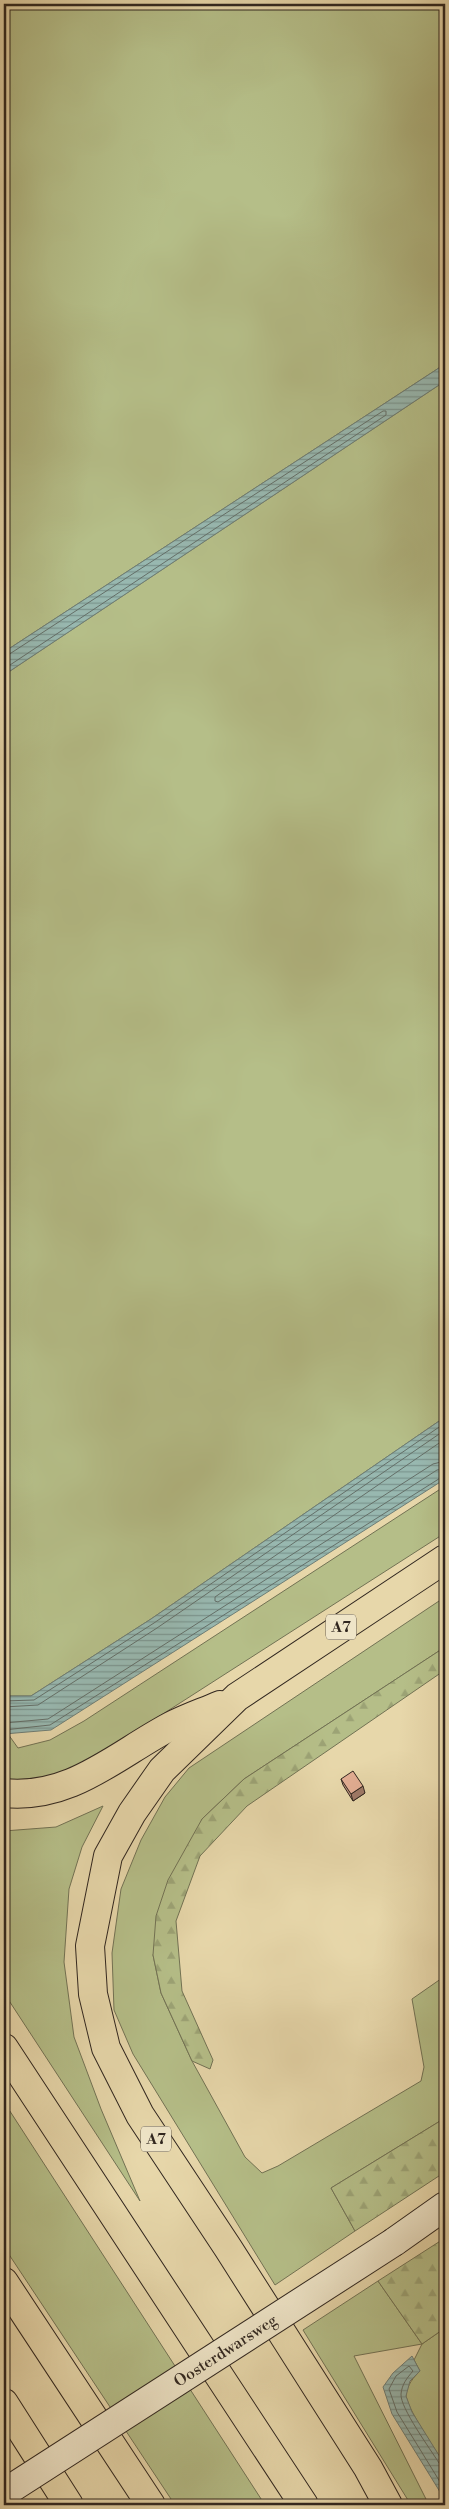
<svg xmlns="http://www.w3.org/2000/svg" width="449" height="2509" font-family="'Libre Bodoni',serif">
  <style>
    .green { fill: #b5be88; stroke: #727254 }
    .forest { fill: url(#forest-firs); stroke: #727254 }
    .water { fill: url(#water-rules); stroke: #6e7e76 }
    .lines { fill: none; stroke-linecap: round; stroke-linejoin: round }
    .shore { stroke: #646f68; stroke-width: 1 }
    .secondary-casing { stroke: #30261f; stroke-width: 30 }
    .highway-casing { stroke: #30261f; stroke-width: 30 }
    .secondary { stroke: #efe5c8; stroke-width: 28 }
    .highway { stroke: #e7d7aa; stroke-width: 28 }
    .secondary-bridge-casing { stroke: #30261f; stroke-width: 30; stroke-linecap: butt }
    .secondary-bridge { stroke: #efe5c8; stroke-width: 28 }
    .wall { fill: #c3967f; stroke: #30261f }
    .shaded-wall { fill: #9f7a68; stroke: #30261f }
    .building { fill: #e3ae94; stroke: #30261f }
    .labels { text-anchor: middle; stroke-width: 4; stroke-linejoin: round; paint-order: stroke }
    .shield { fill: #efe5c8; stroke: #695f52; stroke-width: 1 }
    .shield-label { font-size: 15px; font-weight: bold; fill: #30261f }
    .street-label { font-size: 16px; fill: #30261f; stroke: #efe5c8 }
  </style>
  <defs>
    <pattern id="forest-firs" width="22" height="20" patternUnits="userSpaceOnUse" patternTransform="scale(1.25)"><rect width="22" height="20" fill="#b5be88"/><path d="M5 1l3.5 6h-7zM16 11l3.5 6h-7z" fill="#9ca375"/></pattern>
    <pattern id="water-rules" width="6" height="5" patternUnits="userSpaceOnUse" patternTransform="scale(1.25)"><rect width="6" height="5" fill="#98b8b0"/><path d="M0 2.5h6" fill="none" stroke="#7c958f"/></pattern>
  </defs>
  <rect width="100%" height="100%" fill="#e7d7aa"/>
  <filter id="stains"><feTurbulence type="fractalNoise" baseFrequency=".004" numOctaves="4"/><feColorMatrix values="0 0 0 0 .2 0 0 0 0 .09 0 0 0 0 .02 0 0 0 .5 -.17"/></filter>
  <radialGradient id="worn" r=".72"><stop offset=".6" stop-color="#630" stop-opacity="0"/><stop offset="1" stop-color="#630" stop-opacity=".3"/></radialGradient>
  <g class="green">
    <path d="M4,4H445V364L4,652Z"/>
    <path d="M445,381V1417L151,1619L31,1696H4V675Z"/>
    <path d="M445,1486V1533L127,1737C89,1759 50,1788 4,1780V1735L8,1734L18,1748L50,1740L84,1721Z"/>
    <path d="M445,1597V1647L244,1779L202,1819L153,1955L161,1993L192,2061L245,2157L262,2173L278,2166L421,2081L424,2067L412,1999L445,1976V2118L331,2188L355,2231L275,2285L133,2054L114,2010L112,1953L121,1889L141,1840L165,1797L189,1768Z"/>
    <path d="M103,1806L82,1847L69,1889L64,1962L74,2037L101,2109L140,2201L4,1993V1831L56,1827Z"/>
    <path d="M4,2102L265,2505H175L4,2247Z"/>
    <path d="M378,2281L422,2344L445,2328V2465C437,2452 405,2406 406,2394C408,2384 413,2378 420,2371L414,2360L422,2344L354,2356L429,2505H411L303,2330Z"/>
  </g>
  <g class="forest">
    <path d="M445,1647V1670L247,1806L200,1856L176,1921L182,1991L213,2060L210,2069L192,2061L161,1993L153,1955L156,1916L168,1880L202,1819L244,1779Z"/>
    <path d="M445,2118V2172L355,2231L331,2188Z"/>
    <path d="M445,2238V2328L422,2344L378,2281Z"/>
  </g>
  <g class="water">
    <path d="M445,364V381L4,675V652Z"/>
    <path d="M445,1417V1479L51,1730L4,1734V1696H31L151,1619Z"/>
    <path d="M412,2356L420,2371L410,2381L406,2396L412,2412L445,2465V2500L392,2414L383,2387L393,2373Z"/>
  </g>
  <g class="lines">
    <g class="shore">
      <path d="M4,655H8L383,411H386V415L4,669"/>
      <path d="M445,1439L215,1597V1601L218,1602L433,1464L445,1461"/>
      <path d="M4,1701L34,1700L154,1623L445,1423"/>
      <path d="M4,1707L38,1705L157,1628L445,1430"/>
      <path d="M4,1723L48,1719L437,1470L445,1469"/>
      <path d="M4,1730L50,1725L445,1475"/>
      <path d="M445,2466L439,2463C431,2450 400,2408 401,2394C402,2384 407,2378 413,2371L409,2366L396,2376L389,2389L397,2412L445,2490"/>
    </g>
    <defs>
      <path id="secondary" d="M394,2242L445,2206"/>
      <g id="highway">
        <path d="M4,1793C71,1800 116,1755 171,1726C186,1718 204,1712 220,1705"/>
        <path d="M4,2048L304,2505"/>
        <path d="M4,2282L151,2505"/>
        <path d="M4,2403L69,2505"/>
        <path d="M388,2505L368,2468L228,2248L140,2115L106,2048L93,1994L90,1946L108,1856L132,1813L162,1770L237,1697L445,1559"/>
      </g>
    </defs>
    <use href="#secondary" class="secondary-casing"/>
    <use href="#highway" class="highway-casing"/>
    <use href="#secondary" class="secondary"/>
    <use href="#highway" class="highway"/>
    <defs>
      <path id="secondary-bridge" d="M4,2493L394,2242"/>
    </defs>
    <use href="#secondary-bridge" class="secondary-bridge-casing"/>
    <use href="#secondary-bridge" class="secondary-bridge"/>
  </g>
  <path class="wall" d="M341,1779L365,1793L353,1801L343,1785Z"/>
  <path class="shaded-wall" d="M363,1786L365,1793L353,1801L351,1794Z"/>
  <path class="building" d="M353,1771L363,1786L351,1794L341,1779Z"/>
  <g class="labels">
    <g class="shield">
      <rect x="326" y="1614.5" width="30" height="25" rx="4"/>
      <rect x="141" y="2126.5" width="30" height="25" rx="4"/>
    </g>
    <g class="shield-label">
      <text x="341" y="1632">A7</text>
      <text x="156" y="2144">A7</text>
    </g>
    <g class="street-label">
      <text transform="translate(225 2350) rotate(-33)" y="6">Oosterdwarsweg</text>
    </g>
  </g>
  <rect width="449" height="2509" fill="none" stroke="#e7d7aa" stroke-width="20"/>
  <rect x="5" y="5" width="439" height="2499" fill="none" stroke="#30261f" stroke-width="2.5"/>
  <rect x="10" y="10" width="429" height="2489" fill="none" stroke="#30261f"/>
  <rect width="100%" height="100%" filter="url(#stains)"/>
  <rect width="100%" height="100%" fill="url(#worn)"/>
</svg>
